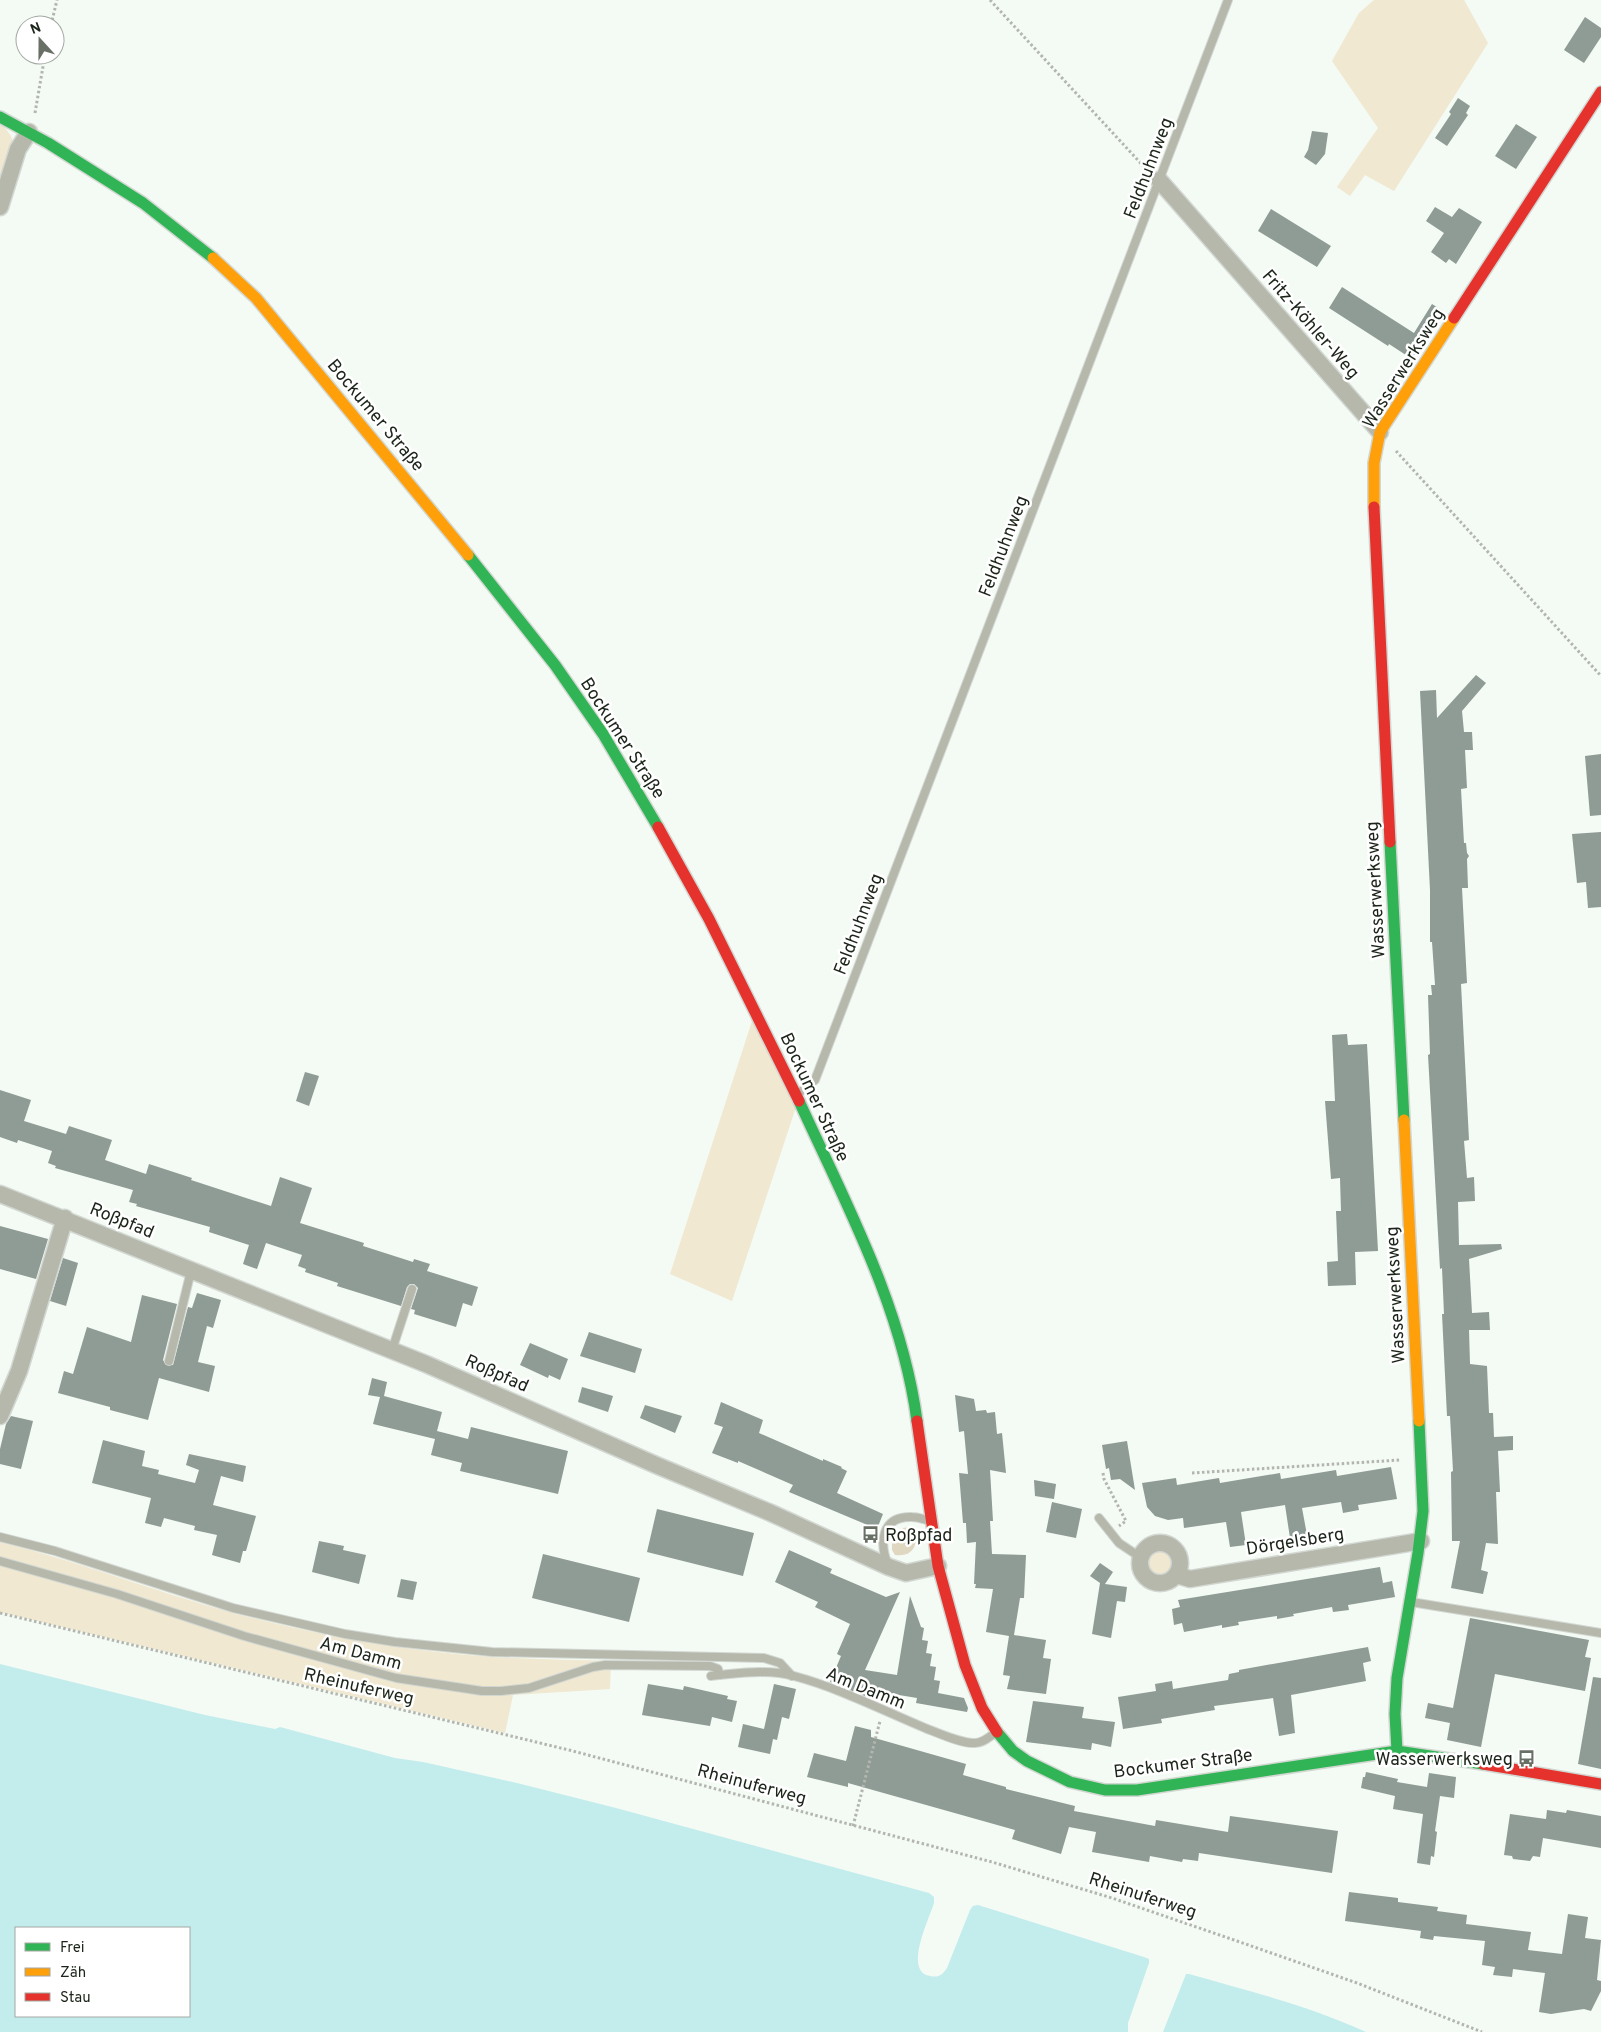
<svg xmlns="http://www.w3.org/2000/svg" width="1601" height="2032" font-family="Overpass,sans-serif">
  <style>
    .green { fill: #f0e8d0 }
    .forest { fill: #dfd7bf }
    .water { fill: #c3edec; fill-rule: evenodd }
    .building { fill: #8f9b95 }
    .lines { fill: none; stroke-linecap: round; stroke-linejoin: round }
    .lane-casing { stroke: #d2d7d2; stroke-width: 10 }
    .street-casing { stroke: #d2d7d2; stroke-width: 19 }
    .fast-casing { stroke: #d2d7d2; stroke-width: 14 }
    .slow-casing { stroke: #d2d7d2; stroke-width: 14 }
    .jam-casing { stroke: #d2d7d2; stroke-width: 14 }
    .path { stroke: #b3b6ae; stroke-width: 3; stroke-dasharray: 2.5 2.5; stroke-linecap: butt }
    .lane { stroke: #b5b8ab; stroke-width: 8 }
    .street { stroke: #b5b8ab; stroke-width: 16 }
    .fast { stroke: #30b455; stroke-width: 11 }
    .slow { stroke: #ff9f0a; stroke-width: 11 }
    .jam { stroke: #e5322d; stroke-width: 11 }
    .labels { text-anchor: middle; stroke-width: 5; stroke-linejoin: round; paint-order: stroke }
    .street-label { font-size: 18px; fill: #1c251a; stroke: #fff }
    .poi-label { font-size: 18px; fill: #1c251a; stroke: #fff; text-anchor: start }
  </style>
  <rect width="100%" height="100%" fill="#f4faf4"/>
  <g class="green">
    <path d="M1374,0H1464L1488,43L1394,191L1365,175L1350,196L1337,187L1378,128L1332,61L1359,13Z"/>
    <path d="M0,121L11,136L14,146L0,197Z"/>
    <path d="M753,1018L797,1104L732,1301L670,1274Z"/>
    <path d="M0,1542C90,1564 175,1600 265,1621C340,1639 416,1652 493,1657C532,1659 572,1660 611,1661L610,1689L513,1695L505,1733L0,1612Z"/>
    <circle cx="1160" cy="1563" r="11"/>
  </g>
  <path class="forest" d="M910,1527L917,1529C917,1545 914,1557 895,1555L892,1550V1538L903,1528Z"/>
  <g class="water">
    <path d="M0,1664L205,1715L275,1729L280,1727L395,1758L423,1762L517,1783L616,1808L929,1893L934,1897V1903C929,1919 903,1972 930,1976C939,1978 942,1975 947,1968L970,1910L973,1906L978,1905L1144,1957L1149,1959V1963L1128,2023V2032H0ZM16,1928H189V2016H16Z"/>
    <path d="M1186,1974H1189C1249,1991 1309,2006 1366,2032H1163Z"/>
  </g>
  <g class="building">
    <path d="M1585,17L1601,28V37L1584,63L1564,50Z"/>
    <path d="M1458,98L1470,106L1466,113L1468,115L1447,146L1435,138L1451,114L1449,112Z"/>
    <path d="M1516,124L1537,137L1516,169L1495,156Z"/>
    <path d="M1312,131L1328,133L1325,154L1316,165L1304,157L1308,150Z"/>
    <path d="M1435,207L1452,217L1459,208L1482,222L1456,264L1449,259L1446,263L1431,252L1444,233L1426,221Z"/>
    <path d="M1271,209L1331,246L1317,267L1258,231Z"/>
    <path d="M1342,287L1414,333L1432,304L1443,311L1412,359L1389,344L1388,346L1329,308Z"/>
    <path d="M1476,675L1486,683L1462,711L1464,732H1472L1473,750H1465L1467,788L1461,789L1464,843H1466L1467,853L1469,856L1467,859L1468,888H1462L1467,983L1461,984L1469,1140L1464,1141L1467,1178L1474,1177L1475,1201L1458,1202L1459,1245L1501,1244L1502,1249L1469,1259L1472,1313L1489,1312L1490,1330H1469L1470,1364L1487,1366L1489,1413H1493L1494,1437L1513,1436V1450L1498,1451L1500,1492H1496L1498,1544L1486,1543L1481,1570L1488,1572L1483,1594L1451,1588L1460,1541H1452L1451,1472L1453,1471L1450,1416H1447L1442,1314H1444L1442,1268L1440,1269L1428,1055L1430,1054L1428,995H1432L1431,985H1435L1432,942H1430V890L1420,691L1436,690L1437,718Z"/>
    <path d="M1601,754V815L1590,816L1585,756Z"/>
    <path d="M1601,832V907L1588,908L1586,882L1577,883L1572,834Z"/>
    <path d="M1347,1034L1348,1045L1367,1044L1378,1251L1355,1252L1356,1285L1328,1286L1327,1262L1338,1261L1336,1211H1341L1340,1178L1331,1179L1325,1101H1335L1332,1035Z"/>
    <path d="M305,1072L319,1076L309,1106L296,1101Z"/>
    <path d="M0,1090L31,1100L24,1121L66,1134L69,1126L112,1140L105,1160L146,1174L149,1164L192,1178L191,1180L271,1206L280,1177L312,1188L300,1223L364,1243L363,1246L413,1262L414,1259L430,1264L427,1271L478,1287L472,1306L463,1303L456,1327L414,1314L415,1310L411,1309L418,1288L414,1284H410L407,1287L401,1306L337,1286L338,1283L305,1272L306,1269L298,1266L302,1255L266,1243L257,1269L243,1264L249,1245L209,1232L210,1227L136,1206L137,1204L129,1202L133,1190L55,1168L56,1166L48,1163L52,1151L18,1140L17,1143L0,1137Z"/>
    <path d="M0,1226L48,1239L36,1279L0,1269Z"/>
    <path d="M63,1258L78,1263L66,1306L50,1301Z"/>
    <path d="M197,1293L221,1300L213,1328L207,1326L198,1362L215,1366L209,1392L159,1378L148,1420L110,1410V1407L58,1393L64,1371L73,1374L87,1327L131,1342L142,1295L177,1304L163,1360L166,1365H173L188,1307L192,1308Z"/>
    <path d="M589,1332L642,1349L635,1373L580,1356Z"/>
    <path d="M530,1343L568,1359L560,1380L549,1375L548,1378L520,1365Z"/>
    <path d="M372,1378L387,1382L384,1396L442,1412L437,1431L468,1439L471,1427L568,1451L558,1494L460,1471L462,1463L431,1455L435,1439L373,1424L380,1397L368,1395Z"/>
    <path d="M582,1387L613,1396L608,1412L578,1402Z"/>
    <path d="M955,1395L974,1399L976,1411L986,1410L987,1413L995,1412L997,1434L1002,1433L1006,1473L990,1470L993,1521H990L992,1554L1026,1555L1024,1598H1020L1014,1635L1046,1640L1043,1658L1051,1659L1046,1694L1007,1689L1010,1676L1003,1675L1009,1636L986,1632L993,1589L975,1588L976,1584H974L976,1542L967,1543L966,1523H963L959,1473L968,1474L964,1431L959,1432Z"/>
    <path d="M721,1402L763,1420L759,1433L823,1461V1459L842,1467L841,1468L847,1471L837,1493L883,1514L877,1529L789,1492L793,1485L738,1461V1463L712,1453L723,1427L714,1424Z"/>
    <path d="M645,1405L682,1416L675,1433L640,1418Z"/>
    <path d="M11,1416L33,1421L21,1469L0,1464V1449L6,1424Z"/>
    <path d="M103,1440L145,1451L142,1466L159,1470L158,1474L195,1483L199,1470L186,1465L189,1454L246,1466L243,1482L221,1476L213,1505L256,1516L246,1551H243L240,1563L212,1555L217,1535L194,1530L195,1526L164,1518L161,1527L145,1523L151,1498L92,1483Z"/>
    <path d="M1127,1441L1135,1490L1120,1479L1111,1480L1109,1468L1106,1469L1102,1445Z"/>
    <path d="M1391,1467L1397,1499L1358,1505L1359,1510L1343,1513L1341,1502L1302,1508L1307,1535L1290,1538L1285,1505L1241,1512L1246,1545L1230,1547L1226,1522L1184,1528L1183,1518L1168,1520L1155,1516L1147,1507L1142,1483L1176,1478L1177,1485L1219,1478L1220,1483L1280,1473L1281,1479L1336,1470L1337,1476Z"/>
    <path d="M1034,1480L1056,1484L1054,1499L1035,1496Z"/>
    <path d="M1052,1502L1082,1509L1076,1538L1046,1532Z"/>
    <path d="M657,1509L754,1533L743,1576L647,1552Z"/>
    <path d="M319,1541L344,1546L343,1550L366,1555L359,1584L312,1572Z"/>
    <path d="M789,1550L832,1569L830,1573L886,1597L900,1592L865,1670L897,1675L910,1596L921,1627L924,1628L922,1640L928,1641L926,1653L932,1654L930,1666L936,1667L934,1680L940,1681L938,1693L964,1698L968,1708L967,1712L916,1703L917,1698L881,1692L877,1701L830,1682L841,1656L837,1654L850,1624L815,1607L818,1602L775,1582Z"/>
    <path d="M543,1554L640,1578L629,1622L532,1598Z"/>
    <path d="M1100,1563L1113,1572L1105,1584L1127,1587L1125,1602L1117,1601L1111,1638L1092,1634L1100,1583L1090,1576Z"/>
    <path d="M1380,1567L1383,1583L1392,1581L1395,1597L1348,1605L1349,1610L1333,1612L1332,1607L1293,1614L1294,1616L1277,1619V1616L1238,1622L1239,1625L1222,1628V1625L1184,1632L1182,1623L1174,1625L1172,1609L1180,1607L1178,1600Z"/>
    <path d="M401,1579L417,1582L413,1600L397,1597Z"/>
    <path d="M1470,1618L1589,1640L1585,1657L1591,1658L1585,1691L1495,1674L1481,1747L1447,1740L1450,1723L1425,1718L1428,1703L1453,1708Z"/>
    <path d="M1368,1647L1371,1661L1363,1663L1366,1681L1291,1695L1295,1733L1279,1736L1273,1698L1214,1706L1215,1710L1161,1719L1162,1723L1123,1729L1118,1697L1156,1691L1155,1684L1172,1681L1173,1689L1228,1680L1229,1674L1239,1672V1670Z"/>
    <path d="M1593,1677L1601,1678V1769L1578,1764Z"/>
    <path d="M648,1684L683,1690L684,1686L728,1696L727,1699L737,1701L732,1722L712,1717L710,1726L642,1715Z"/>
    <path d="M774,1684L796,1689L789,1719L782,1717L777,1740L773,1739L770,1754L738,1747L743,1724L764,1729Z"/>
    <path d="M1033,1701L1084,1707L1082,1718L1115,1722L1111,1747L1092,1743L1091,1750L1026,1742Z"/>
    <path d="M855,1726L871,1730V1737L966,1764L963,1775L1006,1787V1789L1075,1806L1074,1811L1155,1826L1156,1820L1228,1832L1230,1816L1338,1831L1332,1873L1199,1853L1198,1861L1183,1859L1182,1862L1150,1856L1149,1862L1092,1852L1096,1832L1069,1827L1061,1854L1012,1839L1015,1830L848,1783V1787L807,1777L814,1753L846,1761Z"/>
    <path d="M1366,1772L1398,1779L1397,1782L1427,1787L1429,1773L1456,1777L1454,1798L1440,1796L1435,1831L1437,1832L1434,1857L1431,1856L1430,1865L1417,1863L1423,1814L1393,1809L1395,1796L1361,1788L1363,1777H1365Z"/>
    <path d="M1547,1810L1566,1813L1567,1810L1601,1816V1848L1543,1838L1540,1857L1533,1856L1530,1861L1513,1859L1512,1856L1504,1855L1510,1814L1546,1819Z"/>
    <path d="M1349,1892L1398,1898V1902L1438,1907L1437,1911L1467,1915L1466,1924L1531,1932L1528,1950L1562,1954L1568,1914L1588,1917L1585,1938L1601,1940L1597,1980L1601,1981V1991L1591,2011L1584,2009L1551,2014L1539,2012L1545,1973L1513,1969L1512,1977L1493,1975L1495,1967L1482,1965L1485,1941L1434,1936L1433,1940L1420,1938L1421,1931L1345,1921Z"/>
  </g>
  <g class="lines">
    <defs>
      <g id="lane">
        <path d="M798,1094L815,1080L1228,0"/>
        <path d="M392,1350L412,1289"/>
        <path d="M169,1361L191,1271"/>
        <path d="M1099,1518L1119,1543L1140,1557"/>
        <path d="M0,1537L55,1551L233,1608L345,1634L395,1642L492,1652L764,1658L780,1663L792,1676"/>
        <path d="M0,1561L117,1594L244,1636L396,1678L482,1691H501L529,1688L593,1667L605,1665L710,1666L718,1669L719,1675"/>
        <path d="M888,1565C879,1543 881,1516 912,1517C917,1517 923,1519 927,1520"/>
        <path d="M1411,1602L1601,1633"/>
        <path d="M711,1676C737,1673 768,1669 794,1676C839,1688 882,1710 925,1728C938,1733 962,1744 975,1743C983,1743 989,1737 995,1733"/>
      </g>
      <g id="street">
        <path d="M1159,180L1380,432"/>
        <path d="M0,207L18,149L29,132"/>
        <path d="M0,1194L426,1364L656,1465L771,1513L889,1567L906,1573L938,1566"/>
        <path d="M0,1416L19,1371L65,1218"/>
        <circle cx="1160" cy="1563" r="20"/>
        <path d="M1177,1575L1190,1579L1421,1541"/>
      </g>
      <g id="fast">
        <path d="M0,117L48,143L143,203L213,258"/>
        <path d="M468,555L555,665L603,734L658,827"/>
        <path d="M1390,842L1404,1120"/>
        <path d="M799,1101C846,1204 902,1307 917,1421"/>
        <path d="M997,1732L1013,1751L1027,1761L1070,1782L1105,1790H1137L1397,1751L1483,1764"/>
        <path d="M1397,1751L1395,1714L1397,1678L1418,1553L1423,1511L1419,1421"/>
      </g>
      <g id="slow">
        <path d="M213,258L256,298L468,555"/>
        <path d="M1374,507V463L1380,432L1454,318"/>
        <path d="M1404,1120L1419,1421"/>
      </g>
      <g id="jam">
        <path d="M1454,318L1601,92"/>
        <path d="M1374,507L1390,842"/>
        <path d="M658,827L709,919L799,1101"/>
        <path d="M917,1421L938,1566L965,1665L982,1708L997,1732"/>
        <path d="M1483,1764L1601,1784"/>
      </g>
    </defs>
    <use href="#lane" class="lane-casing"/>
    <use href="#street" class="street-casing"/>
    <use href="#fast" class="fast-casing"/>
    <use href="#slow" class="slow-casing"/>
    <use href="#jam" class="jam-casing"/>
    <g class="path">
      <path d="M990,0L1147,170"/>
      <path d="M51,25L57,0"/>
      <path d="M35,113L45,55"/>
      <path d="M1396,451L1601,676"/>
      <path d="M1103,1473L1104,1479L1126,1521L1119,1526"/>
      <path d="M1192,1473L1400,1460"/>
      <path d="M0,1613L569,1750L992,1862L1112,1898L1237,1941L1357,1983L1482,2032"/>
      <path d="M853,1826L880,1721"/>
    </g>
    <use href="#lane" class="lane"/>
    <use href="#street" class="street"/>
    <use href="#fast" class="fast"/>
    <use href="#slow" class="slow"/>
    <use href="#jam" class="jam"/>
  </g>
  <defs>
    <symbol id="bus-bare" viewBox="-9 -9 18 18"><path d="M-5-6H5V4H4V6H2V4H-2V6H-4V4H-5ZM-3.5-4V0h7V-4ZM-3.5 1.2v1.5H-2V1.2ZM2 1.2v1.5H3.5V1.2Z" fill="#687066" stroke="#fff" stroke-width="2.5" paint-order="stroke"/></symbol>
  </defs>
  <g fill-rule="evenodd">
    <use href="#bus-bare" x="858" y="1522" width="25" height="25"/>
    <use href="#bus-bare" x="1514" y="1746" width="25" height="25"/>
  </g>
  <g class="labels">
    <g class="street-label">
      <text transform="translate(1148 168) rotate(-69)" y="6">Feldhuhnweg</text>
      <text transform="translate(1311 324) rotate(49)" y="6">Fritz-Köhler-Weg</text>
      <text transform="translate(1403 368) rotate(-58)" y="6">Wasserwerksweg</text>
      <text transform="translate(376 415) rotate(50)" y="6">Bockumer Straße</text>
      <text transform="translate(1003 546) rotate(-69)" y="6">Feldhuhnweg</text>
      <text transform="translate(623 738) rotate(57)" y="6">Bockumer Straße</text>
      <text transform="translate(1375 890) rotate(-93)" y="6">Wasserwerksweg</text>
      <text transform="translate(858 924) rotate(-69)" y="6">Feldhuhnweg</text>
      <text transform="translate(815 1097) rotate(65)" y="6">Bockumer Straße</text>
      <text transform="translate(122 1220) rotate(22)" y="6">Roßpfad</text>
      <text transform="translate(1395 1295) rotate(-93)" y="6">Wasserwerksweg</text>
      <text transform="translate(497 1373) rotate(24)" y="6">Roßpfad</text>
      <text transform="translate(1295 1541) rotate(-9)" y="6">Dörgelsberg</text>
      <text transform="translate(361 1653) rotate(15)" y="6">Am Damm</text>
      <text transform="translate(359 1686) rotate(13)" y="6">Rheinuferweg</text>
      <text transform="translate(866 1688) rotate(22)" y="6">Am Damm</text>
      <text transform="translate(1183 1763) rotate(-7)" y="6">Bockumer Straße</text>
      <text transform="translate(752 1784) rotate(15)" y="6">Rheinuferweg</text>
      <text transform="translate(1143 1895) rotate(18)" y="6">Rheinuferweg</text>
    </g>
    <g class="poi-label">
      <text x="885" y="1541">Roßpfad</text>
      <text x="1513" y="1765" text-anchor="end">Wasserwerksweg</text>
    </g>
  </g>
  <rect x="15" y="1927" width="175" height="90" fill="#ffffff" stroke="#a4a8a3"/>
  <rect x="25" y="1943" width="25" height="8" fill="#30b455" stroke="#a4a8a3"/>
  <text x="60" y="1952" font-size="15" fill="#1c251a">Frei</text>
  <rect x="25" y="1968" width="25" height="8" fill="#ff9f0a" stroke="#a4a8a3"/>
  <text x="60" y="1977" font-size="15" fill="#1c251a">Zäh</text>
  <rect x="25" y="1993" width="25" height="8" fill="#e5322d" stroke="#a4a8a3"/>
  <text x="60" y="2002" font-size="15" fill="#1c251a">Stau</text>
  <g transform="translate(40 40) rotate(339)"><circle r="24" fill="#ffffff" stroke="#a4a8a3"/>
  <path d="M0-4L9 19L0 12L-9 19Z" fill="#687066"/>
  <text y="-8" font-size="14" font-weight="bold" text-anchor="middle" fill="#1c251a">N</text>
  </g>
</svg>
